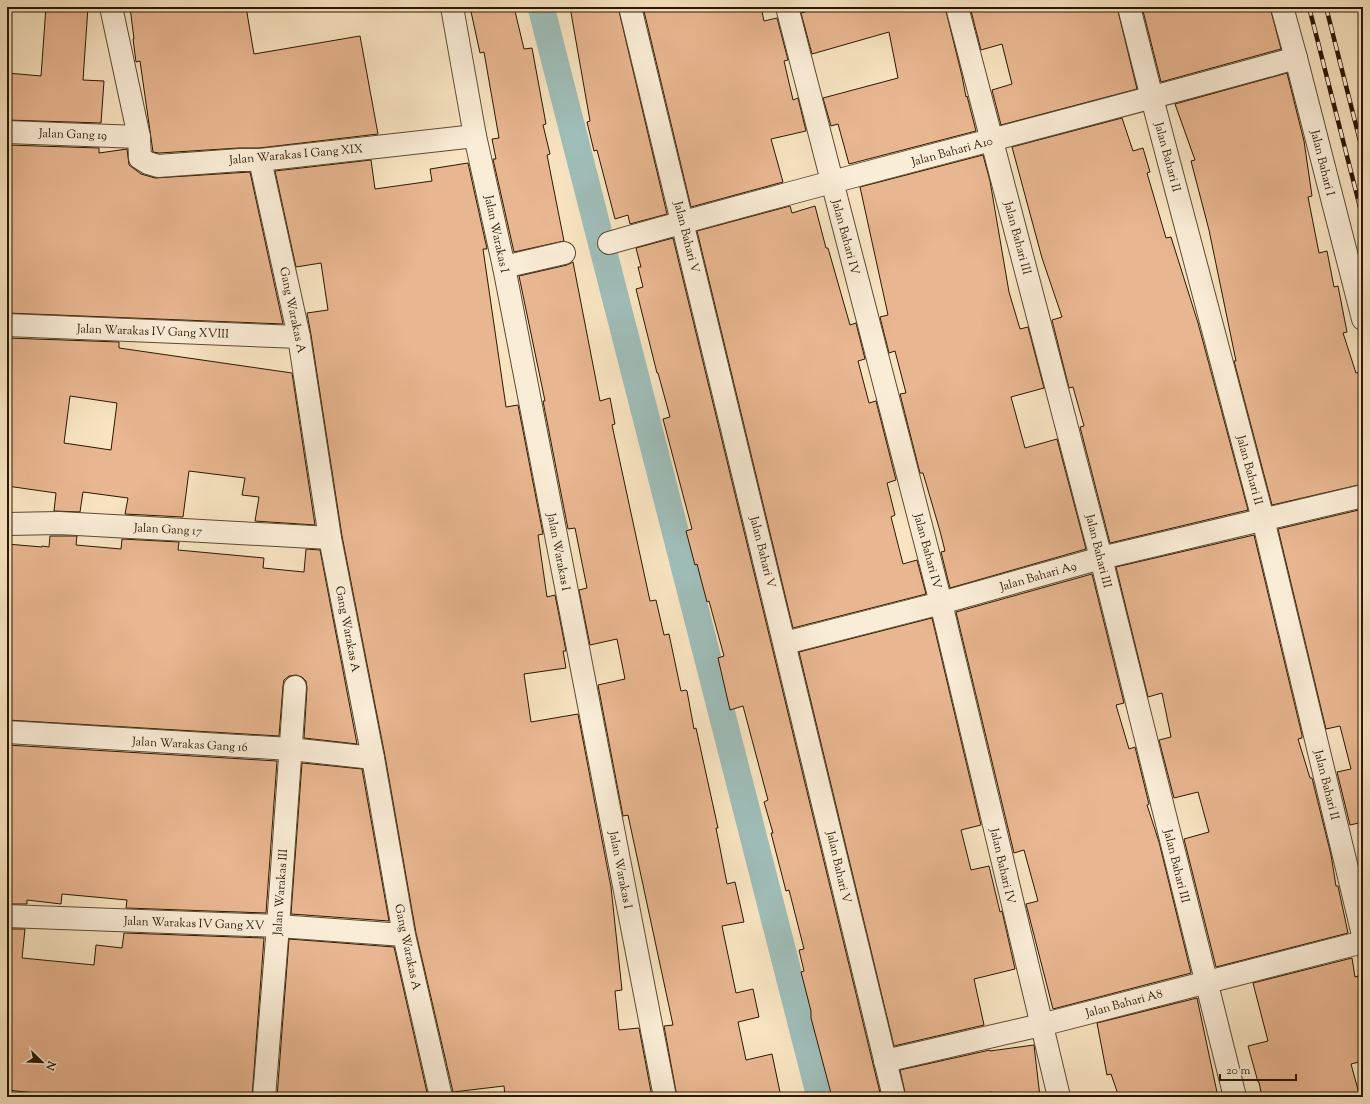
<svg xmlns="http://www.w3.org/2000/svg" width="1370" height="1104" font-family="'Sorts Mill Goudy',serif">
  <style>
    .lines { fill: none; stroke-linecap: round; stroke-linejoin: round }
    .canal { stroke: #9fbeb9; stroke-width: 27 }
    .building { fill: #e8b690; stroke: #2b1700; fill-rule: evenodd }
    .minor-casing { stroke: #5e4a30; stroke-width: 24 }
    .tertiary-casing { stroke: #5e4a30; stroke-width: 24 }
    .minor { stroke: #faedd7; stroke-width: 22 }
    .tertiary { stroke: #faedd7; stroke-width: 22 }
    .rail-casing { stroke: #2b1700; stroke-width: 4.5 }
    .rail { stroke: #faedd7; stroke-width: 3; stroke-dasharray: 9; stroke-linecap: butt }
    .labels { text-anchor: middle; stroke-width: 4; stroke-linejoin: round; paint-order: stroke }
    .street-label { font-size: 12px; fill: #2b1700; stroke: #faedd7 }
  </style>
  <rect width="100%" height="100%" fill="#f8e4c1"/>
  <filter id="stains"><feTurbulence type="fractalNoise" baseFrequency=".005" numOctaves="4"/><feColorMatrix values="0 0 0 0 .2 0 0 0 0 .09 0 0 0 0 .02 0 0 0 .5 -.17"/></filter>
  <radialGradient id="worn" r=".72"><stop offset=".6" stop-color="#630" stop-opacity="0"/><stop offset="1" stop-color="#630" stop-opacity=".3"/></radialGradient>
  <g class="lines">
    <path class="canal" d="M541,7L820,1097"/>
  </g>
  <g class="building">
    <path d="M46,7H88L83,80L104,81L101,123L7,120V73L41,76Z"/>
    <path d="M130,7H246L254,54L360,36L378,134L259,148H239L159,153L153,152L140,61L136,62L133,39H134Z"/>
    <path d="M470,7H514L524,49L532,48L546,124L543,125L550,154L547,155L564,241L514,252L493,159H496L492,139L499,138L484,52L480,53Z"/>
    <path d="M570,7H618L667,214L630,224L628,215L615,219L597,150L594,151L587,122L590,121Z"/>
    <path d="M643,7H761L764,21L777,18L788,60L784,61L793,100L798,98L806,131L771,139L783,182L691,207Z"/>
    <path d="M804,7H945L962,76L966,97L967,96L976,131L849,164L838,124L831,126L823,98L898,78L889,32L812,54L801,13L805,12Z"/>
    <path d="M970,7H1117L1137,89L1001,125L992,90L1012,84L1002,44L981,50Z"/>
    <path d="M1142,7H1270L1281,49L1161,82Z"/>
    <path d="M1287,73L1304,141L1312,196L1308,197L1319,253L1327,251L1334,287L1338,286L1347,332L1343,333L1356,373L1360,372L1363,383V484L1272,505L1234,361H1236L1209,230L1191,161L1195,160L1175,104Z"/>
    <path d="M1122,118L1133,151L1143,148L1150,172L1147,173L1166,238L1171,237L1198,323L1248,510L1110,543L1080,427L1084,426L1073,387L1069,388L1052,320L1062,317L1042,258L1012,147Z"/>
    <path d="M7,145L99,148V153L127,149L129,165L141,174L155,178L250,172L283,324L7,313Z"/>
    <path d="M983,155L990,181L1009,292L1020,329L1028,327L1044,388L1011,397L1025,448L1057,439L1086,549L950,588L941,552L945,551L940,531L923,473H920L900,394L906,393L895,351L889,353L880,317L888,315L860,187Z"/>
    <path d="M371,160L375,189L432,181L430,169L468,163L487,249H483L506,407L518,405L543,534L538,535L547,597L555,595L566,651H563L566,668L524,674L531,722L578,714L611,887L622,990L615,991L619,1030L639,1028L652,1097H505L504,1086L453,1092L416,933L385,756L342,536L311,335L307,313L328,310L321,263L296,267L275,171Z"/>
    <path d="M790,206L792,213L815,206L826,248H828L850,325L856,323L865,359L858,361L869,403L876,401L896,480L887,483L895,515L891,517L903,564L917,560L926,594L793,628L697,231Z"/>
    <path d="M673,238L873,1064L881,1097H832L811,1018V1011L801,972L804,971L799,950L804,949L789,890L786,891L771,833H773L764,802L768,800L743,706L730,710L718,658L724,656L709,601L707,602L697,564L695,565L686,531L692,529L663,419L670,417L658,373H657L636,289L643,287L638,267H641L636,248Z"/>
    <path d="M573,262L600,401L610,398L615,424L612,425L650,601L656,600L664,635L669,634L681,691L686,690L687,691L694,729L696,728L718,828H716L727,884L735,882L744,922L722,926L736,993L753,989L759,1017L738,1022L746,1060L772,1054L781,1097H677L664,1026L673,1025L628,815L623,816L598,685L625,679L617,639L590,645L579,590L587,588L575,528L568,529L543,401H545L519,276L567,265Z"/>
    <path d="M7,338L119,342V348L292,373L315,525L255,521L259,497L242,495L245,478L189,471L183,517L125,514L128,498L83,492L80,512L54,511L56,493L7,486ZM70,396L117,403L111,450L64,443Z"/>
    <path d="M1363,509V822L1350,825L1337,772L1351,769L1340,726L1326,729L1278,529Z"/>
    <path d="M1254,535L1302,735V738L1298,739L1310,778H1312L1331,855L1336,886H1338L1348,933L1216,967L1184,839L1209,832L1198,792L1174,798L1159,740L1171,737L1162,693L1148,697L1116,567Z"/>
    <path d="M50,536H77L76,545L121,549L122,539L179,542L178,550L264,558L263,568L304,572L306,549L320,550L357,744L304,738L307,688L306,681L302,677L296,675L289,676L284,680L283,686L279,736L7,720V544L42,547V546L49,547Z"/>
    <path d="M1092,574L1124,703L1116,705L1129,749L1135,747L1149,804L1147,805L1159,842L1191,973L1053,1009L1026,904L1038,901L1024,850L1014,853L956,612Z"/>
    <path d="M932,618L981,825L961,830L971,870L989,866L1000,912L1002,911L1015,969L974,979L984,1025L894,1046L799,652Z"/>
    <path d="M7,745L277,761L266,913L126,908L127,900L62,894L61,904L27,900V904H7Z"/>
    <path d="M302,763L362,769L389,921L291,914Z"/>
    <path d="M7,929H25L22,958L94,965L96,945L122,948L124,933L264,938L252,1097H72L7,1090Z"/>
    <path d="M289,939L394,947L428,1097H277Z"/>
    <path d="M1352,958L1355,977L1358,976L1363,1005V1061L1351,1064L1360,1097H1262L1259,1082H1258L1248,1046L1268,1041L1253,983Z"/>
    <path d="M1197,998L1218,1097H1119L1111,1074L1107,1075L1097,1023Z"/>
    <path d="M1034,1045L1040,1097H993L992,1092L952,1097H906L900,1070L990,1050V1051Z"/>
  </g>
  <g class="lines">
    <defs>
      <g id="minor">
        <path d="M111,7L139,137L140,158L148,163L158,166L240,160H260L475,136"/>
        <path d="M630,7L894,1097"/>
        <path d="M787,7L941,603L1059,1097"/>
        <path d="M957,7L1101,558L1235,1097"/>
        <path d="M1129,7L1152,98L1263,519L1363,935"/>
        <path d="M1282,7L1296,58L1363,319"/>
        <path d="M7,132L139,137"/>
        <path d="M260,160L299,337L330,538L373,758L404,935L441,1097"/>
        <path d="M609,243C837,178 1068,122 1296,58"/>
        <path d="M504,267L564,253"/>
        <path d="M7,325L299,337"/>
        <path d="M7,524L59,523L330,538"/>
        <path d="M785,643L941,603L1101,558L1363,496"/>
        <path d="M7,732L290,749L373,758"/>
        <path d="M7,916L278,926L404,935"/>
        <path d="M885,1061L1041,1025L1363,942"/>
        <path d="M264,1097L278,926L295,687"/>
      </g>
      <path id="tertiary" d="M452,7L475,136L504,267L665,1097"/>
    </defs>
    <use href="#minor" class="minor-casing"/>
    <use href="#tertiary" class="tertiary-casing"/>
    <use href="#minor" class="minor"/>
    <use href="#tertiary" class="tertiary"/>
    <defs>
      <g id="rail">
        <path d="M1309,7L1363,219"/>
        <path d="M1326,7L1363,153"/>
      </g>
    </defs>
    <use href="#rail" class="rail-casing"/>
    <use href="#rail" class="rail"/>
  </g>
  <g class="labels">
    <g class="street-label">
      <text transform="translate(73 134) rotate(2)" y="4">Jalan Gang 19</text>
      <text transform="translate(952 151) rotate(-15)" y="4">Jalan Bahari A10</text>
      <text transform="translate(296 154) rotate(-5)" y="4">Jalan Warakas I Gang XIX</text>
      <text transform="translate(1168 157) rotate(75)" y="4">Jalan Bahari II</text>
      <text transform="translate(1323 163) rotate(76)" y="4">Jalan Bahari I</text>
      <text transform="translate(497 234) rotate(78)" y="4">Jalan Warakas I</text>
      <text transform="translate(687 237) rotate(76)" y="4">Jalan Bahari V</text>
      <text transform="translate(846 237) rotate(75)" y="4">Jalan Bahari IV</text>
      <text transform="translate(1018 238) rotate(75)" y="4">Jalan Bahari III</text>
      <text transform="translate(293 310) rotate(78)" y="4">Gang Warakas A</text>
      <text transform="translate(153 331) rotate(2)" y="4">Jalan Warakas IV Gang XVIII</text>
      <text transform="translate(1250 470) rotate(75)" y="4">Jalan Bahari II</text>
      <text transform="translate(168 529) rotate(3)" y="4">Jalan Gang 17</text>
      <text transform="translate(928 551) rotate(75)" y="4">Jalan Bahari IV</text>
      <text transform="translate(1099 551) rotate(76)" y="4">Jalan Bahari III</text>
      <text transform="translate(559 552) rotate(79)" y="4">Jalan Warakas I</text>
      <text transform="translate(763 552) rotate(76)" y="4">Jalan Bahari V</text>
      <text transform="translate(1038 576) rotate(-16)" y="4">Jalan Bahari A9</text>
      <text transform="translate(348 629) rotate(79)" y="4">Gang Warakas A</text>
      <text transform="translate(190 744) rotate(3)" y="4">Jalan Warakas Gang 16</text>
      <text transform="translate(1327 785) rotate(76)" y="4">Jalan Bahari II</text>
      <text transform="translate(1003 866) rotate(77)" y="4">Jalan Bahari IV</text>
      <text transform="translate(1177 866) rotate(76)" y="4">Jalan Bahari III</text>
      <text transform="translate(839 867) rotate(77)" y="4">Jalan Bahari V</text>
      <text transform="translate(621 870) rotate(79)" y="4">Jalan Warakas I</text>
      <text transform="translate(280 892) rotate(-86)" y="4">Jalan Warakas III</text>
      <text transform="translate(194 923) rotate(2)" y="4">Jalan Warakas IV Gang XV</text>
      <text transform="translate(408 947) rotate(78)" y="4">Gang Warakas A</text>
      <text transform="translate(1124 1003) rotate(-15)" y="4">Jalan Bahari A8</text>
    </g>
  </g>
  <rect width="1370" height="1104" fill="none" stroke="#f8e4c1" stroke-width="24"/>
  <rect x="8" y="8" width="1354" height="1088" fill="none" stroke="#2b1700" stroke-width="2"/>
  <rect x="12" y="12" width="1346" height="1080" fill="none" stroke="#2b1700"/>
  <g transform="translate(42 1062) rotate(113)" stroke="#faedd7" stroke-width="3" paint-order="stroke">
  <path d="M0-3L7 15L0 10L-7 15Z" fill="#2b1700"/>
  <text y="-6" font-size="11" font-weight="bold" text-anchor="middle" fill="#2b1700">N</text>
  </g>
  <path d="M1220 1074v6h76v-6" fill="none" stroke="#2b1700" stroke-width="2"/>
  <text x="1226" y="1074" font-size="12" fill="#2b1700" stroke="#faedd7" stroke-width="3" paint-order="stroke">20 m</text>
  <rect width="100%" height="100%" filter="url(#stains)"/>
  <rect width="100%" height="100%" fill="url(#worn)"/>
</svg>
